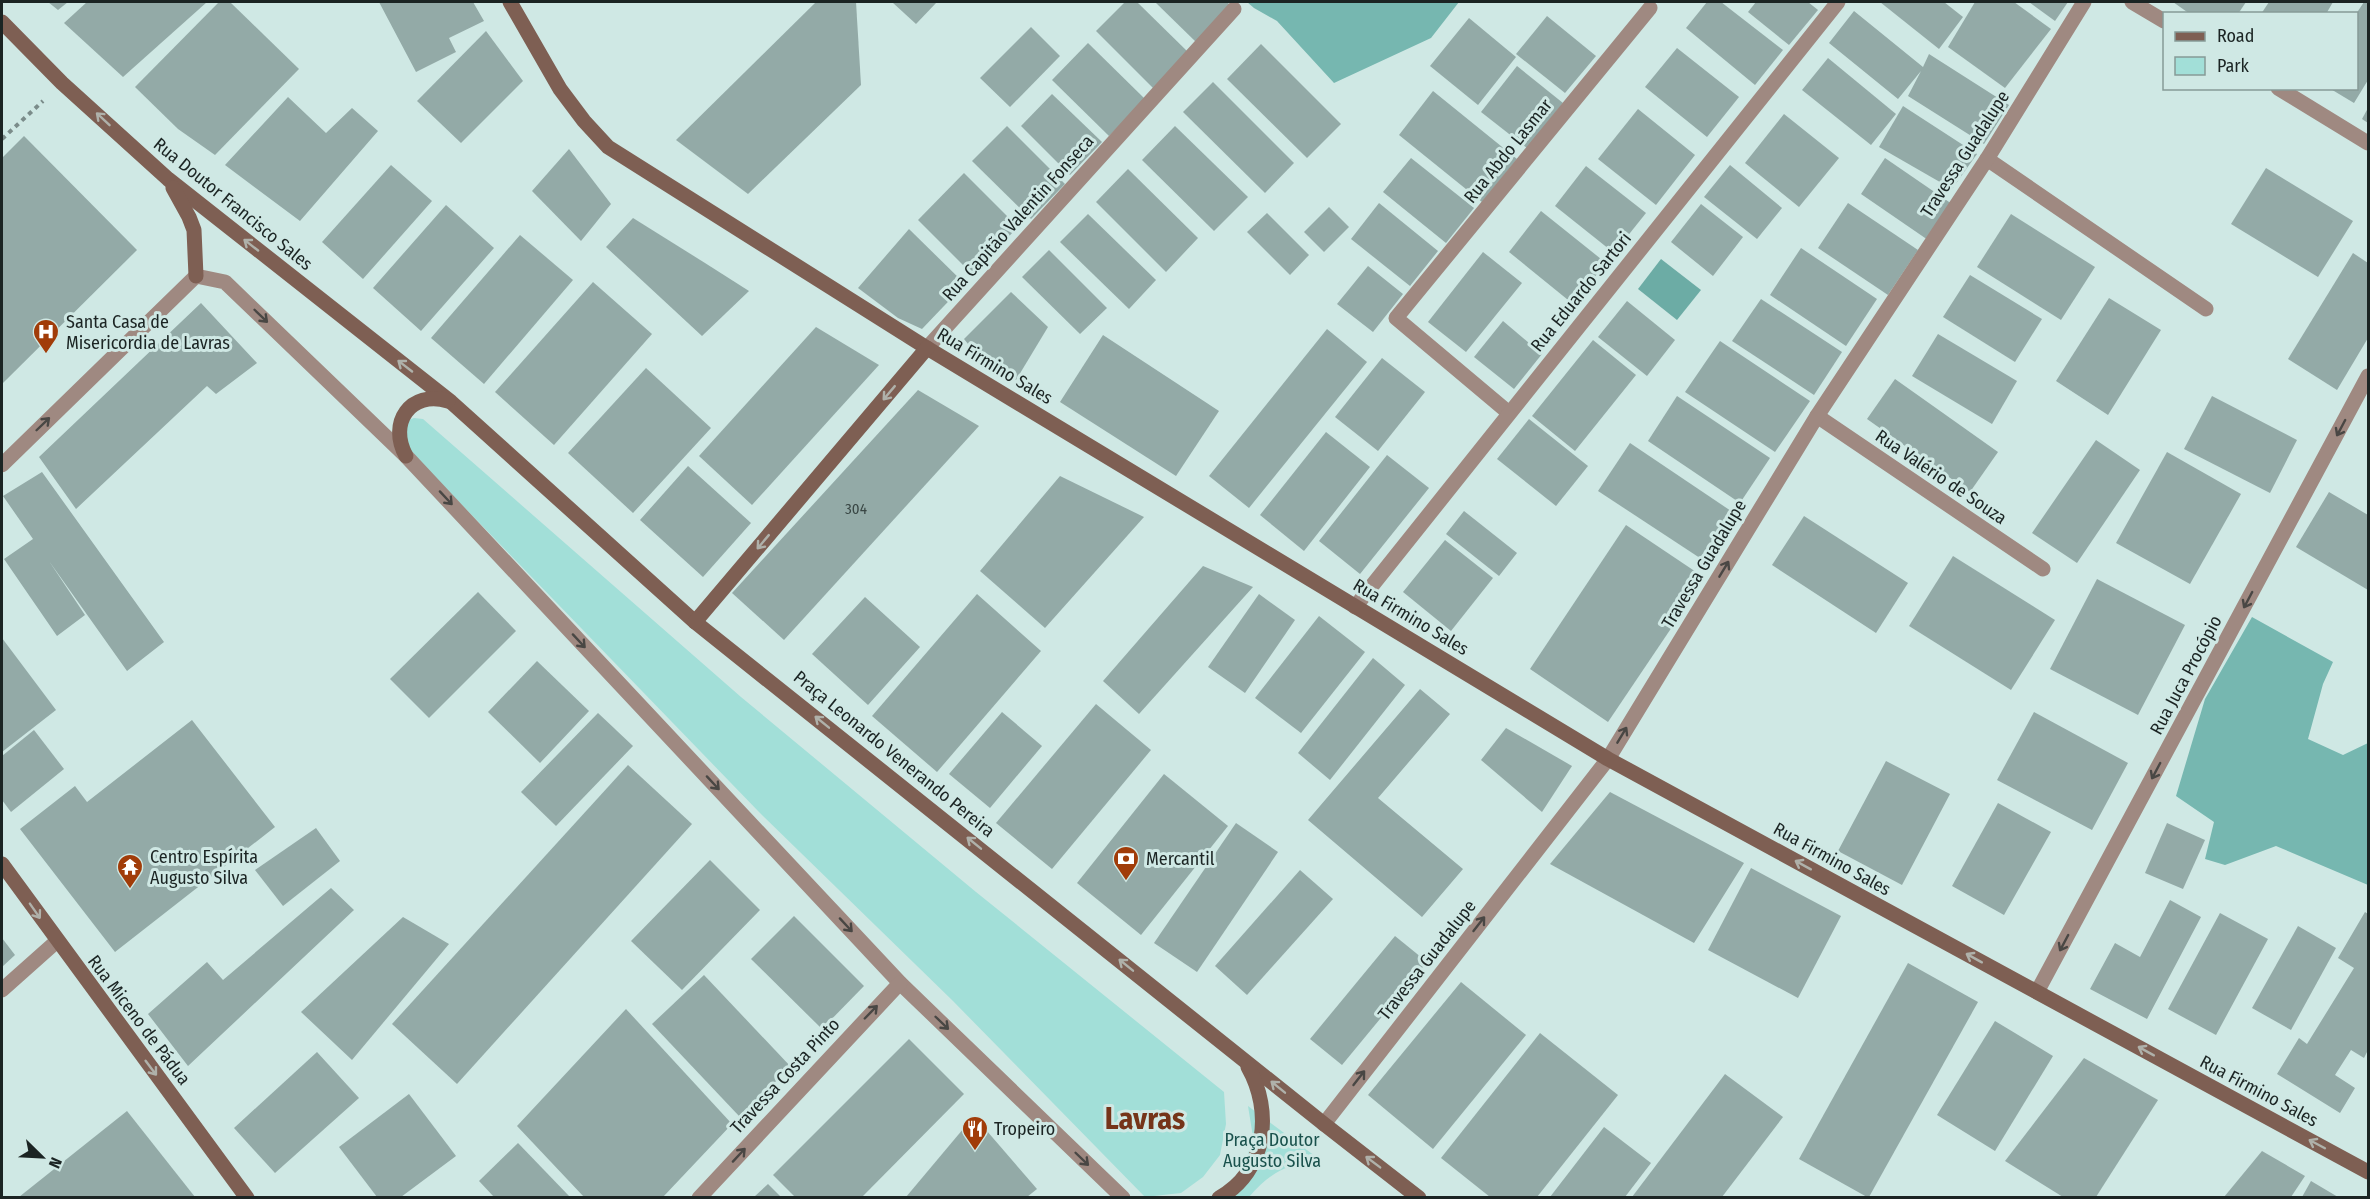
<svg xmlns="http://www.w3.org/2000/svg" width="2370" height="1199" font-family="'Fira Sans Condensed',sans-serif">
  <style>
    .green { fill: #a2dfd8 }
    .forest { fill: #76b7b0 }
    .water { fill: #6caca5 }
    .building { fill: #93aaa7 }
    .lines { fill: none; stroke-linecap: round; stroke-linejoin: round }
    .path { stroke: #7b8c8a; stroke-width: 4; stroke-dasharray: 4.5 4.5; stroke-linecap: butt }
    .minor { stroke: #9f8981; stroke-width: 15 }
    .tertiary { stroke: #9f8981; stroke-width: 15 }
    .secondary { stroke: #7e5f53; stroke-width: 15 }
    .oneway { stroke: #afb1aa }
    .oneway2 { stroke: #494744 }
    .labels { text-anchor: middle; stroke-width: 6; stroke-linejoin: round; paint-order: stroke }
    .number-label { font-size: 15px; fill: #394644 }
    .street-label { font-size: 18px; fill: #1b2423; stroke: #cfe8e4 }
    .poi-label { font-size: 18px; fill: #1b2423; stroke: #cfe8e4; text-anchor: start }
    .park-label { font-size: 18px; fill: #19514c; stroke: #cfe8e4 }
    .town-label { font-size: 30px; font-weight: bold; fill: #753419; stroke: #cfe8e4 }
  </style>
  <rect width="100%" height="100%" fill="#cfe8e4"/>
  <g class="green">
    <path d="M414,418L423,419L741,697L976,892L1224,1092L1226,1124L1220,1155L1203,1177L1181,1193L1145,1197L953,1001L760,813L404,445L405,421Z"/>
    <path d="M1248,1106L1319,1159C1287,1165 1270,1172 1249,1197L1223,1198L1246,1161L1253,1137Z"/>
  </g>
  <g class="forest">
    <path d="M1247,2H1459L1431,38L1334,83L1277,21L1254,8Z"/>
    <path d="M2252,617L2333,662L2323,684L2308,739L2343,755L2368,743V885L2276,846L2225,865L2205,859L2214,822L2176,796L2205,699Z"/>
  </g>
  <path class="water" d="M1661,259L1701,290L1677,320L1638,289Z"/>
  <g class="building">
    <path d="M48,2H68L58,10Z"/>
    <path d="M87,2H207L123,77L64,23Z"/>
    <path d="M219,2H230L299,69L215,155L178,129L135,87Z"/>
    <path d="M379,2H473L484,21L449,38L456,52L416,72Z"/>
    <path d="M816,2H856L861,85L748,194L676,140Z"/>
    <path d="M892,2H937L916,24Z"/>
    <path d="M1125,2H1137L1189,53L1154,89L1096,31Z"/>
    <path d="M1155,2H1227L1232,7L1197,43Z"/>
    <path d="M1707,2H1721L1783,50L1755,85L1686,28Z"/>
    <path d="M1756,2H1808L1818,10L1789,45L1748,12Z"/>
    <path d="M1880,2H1944L1963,17L1939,49Z"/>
    <path d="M1975,2H2014L2051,29L2005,88L1948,47Z"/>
    <path d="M2029,2H2068L2055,21Z"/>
    <path d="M2173,2H2246L2238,14H2190Z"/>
    <path d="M2269,2H2333L2326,14H2261Z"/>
    <path d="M2364,2H2368V80L2354,103L2329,88H2356V14Z"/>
    <path d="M1854,11L1923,67L1929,54L2009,105L1984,144L1908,96L1921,71L1898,99L1829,43Z"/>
    <path d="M1547,16L1596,56L1565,93L1516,54Z"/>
    <path d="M1469,18L1516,57L1478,105L1430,66Z"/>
    <path d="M1031,27L1060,56L1010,107L980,78Z"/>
    <path d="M486,31L523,81L461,143L417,101Z"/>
    <path d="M1088,43L1145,99L1109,136L1052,80Z"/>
    <path d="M1261,44L1341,124L1307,158L1227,79Z"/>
    <path d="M1677,48L1739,97L1707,137L1645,87Z"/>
    <path d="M1828,58L1896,114L1871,145L1802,90Z"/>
    <path d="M1517,66L1563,103L1527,148L1481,112Z"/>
    <path d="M1213,82L1294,163L1265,193L1183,112Z"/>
    <path d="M1433,91L1517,159L1482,202L1399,135Z"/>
    <path d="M1052,94L1102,142L1070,175L1021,126Z"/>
    <path d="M288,97L326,133L352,108L378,131L300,221L225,165Z"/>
    <path d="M1903,106L1977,154L1952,189L1879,147Z"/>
    <path d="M2368,108V123L2362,119Z"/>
    <path d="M1638,109L1695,155L1656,205L1598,159Z"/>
    <path d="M1784,114L1839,158L1799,207L1745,163Z"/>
    <path d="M1007,126L1065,184L1031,219L972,161Z"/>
    <path d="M1175,126L1248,197L1214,231L1142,160Z"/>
    <path d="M24,136L137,250L2,384V158Z"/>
    <path d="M569,149L611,204L581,241L532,191Z"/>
    <path d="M1411,158L1474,208L1446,243L1383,192Z"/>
    <path d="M1885,158L1952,204L1928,240L1861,194Z"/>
    <path d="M391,165L432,201L363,279L322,242Z"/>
    <path d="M1730,165L1782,208L1757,239L1704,197Z"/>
    <path d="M1586,166L1646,213L1614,253L1555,206Z"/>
    <path d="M2266,168L2353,221L2318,277L2231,224Z"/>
    <path d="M1128,169L1198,238L1166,272L1096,202Z"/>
    <path d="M964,173L1018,227L972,274L918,220Z"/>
    <path d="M1379,203L1438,251L1410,286L1351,239Z"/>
    <path d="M1848,203L1918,250L1888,295L1818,248Z"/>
    <path d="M1701,204L1743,237L1713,276L1671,242Z"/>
    <path d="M446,205L494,248L421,331L373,288Z"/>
    <path d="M1329,207L1349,227L1324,252L1304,232Z"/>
    <path d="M1541,211L1606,263L1573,304L1509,252Z"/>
    <path d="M1267,213L1309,255L1290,275L1247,232Z"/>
    <path d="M1088,214L1156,280L1129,309L1060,242Z"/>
    <path d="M2011,214L2095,267L2061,320L1977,267Z"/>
    <path d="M633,218L705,263L749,291L702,336L606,247Z"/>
    <path d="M909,229L965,284L922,329L898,318L858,288Z"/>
    <path d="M520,235L573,280L484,384L431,338Z"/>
    <path d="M1801,248L1877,299L1846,346L1770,295Z"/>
    <path d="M1049,250L1107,308L1080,334L1022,277Z"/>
    <path d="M1483,252L1522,283L1466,352L1428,322Z"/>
    <path d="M2353,253L2368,263V338L2337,390L2288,359Z"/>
    <path d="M1368,266L1403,294L1373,332L1337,304Z"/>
    <path d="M1970,275L2042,319L2015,362L1943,317Z"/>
    <path d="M593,282L652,334L554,445L495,392Z"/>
    <path d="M1011,292L1048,327L1016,380L981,360L964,339Z"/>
    <path d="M2109,298L2161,330L2108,415L2056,381Z"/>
    <path d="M1761,299L1842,352L1814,395L1732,341Z"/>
    <path d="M1627,301L1675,340L1647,376L1598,337Z"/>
    <path d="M201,303L257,363L216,394L207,386L76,509L39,457Z"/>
    <path d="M1503,321L1542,354L1514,389L1474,357Z"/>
    <path d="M816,327L879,365L752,505L699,456Z"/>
    <path d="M1327,329L1367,362L1249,508L1209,476Z"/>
    <path d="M1938,334L2017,381L1992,424L1912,376Z"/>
    <path d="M1103,335L1219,411L1176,476L1060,402Z"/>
    <path d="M1593,340L1636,375L1575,451L1532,416Z"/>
    <path d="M1720,341L1810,401L1775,452L1685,392Z"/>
    <path d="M1382,358L1425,392L1378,451L1335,417Z"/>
    <path d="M646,368L711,428L633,513L568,453Z"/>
    <path d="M1895,379L1998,452L1970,492L1867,419Z"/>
    <path d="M918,390L979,426L784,640L732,593Z"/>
    <path d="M1677,396L1770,458L1740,503L1648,441Z"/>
    <path d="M2212,396L2297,440L2270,493L2184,449Z"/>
    <path d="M1529,419L1588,466L1556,506L1497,459Z"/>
    <path d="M1326,432L1370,467L1304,551L1260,515Z"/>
    <path d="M2096,440L2140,470L2077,563L2032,533Z"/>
    <path d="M1630,443L1734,513L1703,560L1598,491Z"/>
    <path d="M2167,452L2241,494L2190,584L2116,543Z"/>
    <path d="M1387,455L1429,488L1360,574L1319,541Z"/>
    <path d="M688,466L751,523L703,577L640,520Z"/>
    <path d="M42,472L164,642L127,671L49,561L85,615L57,636L4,559L33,539L3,496Z"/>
    <path d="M1060,476L1144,517L1045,628L980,571Z"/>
    <path d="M2329,492L2368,515V590L2296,547Z"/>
    <path d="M1464,511L1517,553L1499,576L1446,534Z"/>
    <path d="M1804,516L1908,583L1876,633L1772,565Z"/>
    <path d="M1626,525L1705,578L1608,722L1530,669Z"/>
    <path d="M1445,540L1493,578L1451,631L1403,592Z"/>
    <path d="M1953,556L2055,620L2011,690L1909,626Z"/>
    <path d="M1203,566L1253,587L1139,714L1103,681Z"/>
    <path d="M2097,579L2185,625L2138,715L2050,669Z"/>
    <path d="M478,592L516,631L429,718L390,679Z"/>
    <path d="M977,594L1041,651L937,772L872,716Z"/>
    <path d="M1259,594L1295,620L1245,693L1208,667Z"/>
    <path d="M865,597L920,647L868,705L812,654Z"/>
    <path d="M1319,616L1365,652L1301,733L1255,698Z"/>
    <path d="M2,638L56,710L2,752Z"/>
    <path d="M1373,658L1405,685L1330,780L1298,753Z"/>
    <path d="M537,661L589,711L540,763L488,712Z"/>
    <path d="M1420,689L1450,714L1378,798L1463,869L1422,917L1308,820Z"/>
    <path d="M1096,704L1151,750L1052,869L996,823Z"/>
    <path d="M1002,712L1042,746L990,808L949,774Z"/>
    <path d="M2034,712L2128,763L2092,830L1997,780Z"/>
    <path d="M598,713L633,746L556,826L521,792Z"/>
    <path d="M192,720L275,827L115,952L20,829L75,786L87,802Z"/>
    <path d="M1506,728L1572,766L1542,812L1481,760Z"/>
    <path d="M34,730L64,769L11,812L2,800V756Z"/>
    <path d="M1886,761L1950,794L1902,885L1838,851Z"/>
    <path d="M628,765L692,824L457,1084L392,1024Z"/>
    <path d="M1164,774L1228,826L1141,935L1077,883Z"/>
    <path d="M1610,792L1744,863L1694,943L1550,864Z"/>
    <path d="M1998,803L2051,832L2004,915L1952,886Z"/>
    <path d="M1236,823L1278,852L1197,972L1154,943Z"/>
    <path d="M2167,823L2205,840L2183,889L2145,873Z"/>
    <path d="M316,828L340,861L283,906L255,870Z"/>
    <path d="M710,860L760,910L682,990L631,941Z"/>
    <path d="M1751,868L1841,916L1798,998L1708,950Z"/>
    <path d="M1300,870L1333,899L1247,995L1215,966Z"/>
    <path d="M331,888L354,910L188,1066L148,1014L207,962L223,980Z"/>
    <path d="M2170,900L2201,917L2147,1019L2090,989L2115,943L2140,957Z"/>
    <path d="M2365,912L2368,914V1050L2364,1058L2351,1050L2335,1075L2355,1088L2340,1113L2277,1074L2299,1038L2307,1044L2354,968L2338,958Z"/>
    <path d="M2220,913L2268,939L2216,1035L2168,1009Z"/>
    <path d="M794,916L864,986L822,1029L751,959Z"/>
    <path d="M403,917L449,944L352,1060L301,1012Z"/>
    <path d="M2298,926L2336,948L2291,1030L2252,1008Z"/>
    <path d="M1395,936L1427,962L1342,1065L1310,1039Z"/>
    <path d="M2,938L15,955L2,967Z"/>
    <path d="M1908,963L1978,1002L1869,1197H1867L1799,1159Z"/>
    <path d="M704,975L791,1067L739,1116L652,1024Z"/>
    <path d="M1461,982L1526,1035L1433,1149L1368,1095Z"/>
    <path d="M626,1009L732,1124L663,1197H584L517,1126Z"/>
    <path d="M1995,1021L2053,1056L1995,1151L1937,1115Z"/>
    <path d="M1540,1033L1618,1095L1537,1197H1490L1441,1158Z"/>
    <path d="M909,1039L964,1094L862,1197H795L773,1175Z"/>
    <path d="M317,1052L359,1098L275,1173L234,1128Z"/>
    <path d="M2084,1058L2158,1100L2096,1197H2063L2005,1161Z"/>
    <path d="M1725,1074L1783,1117L1722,1197H1632Z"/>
    <path d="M409,1094L456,1156L401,1197H377L339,1147Z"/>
    <path d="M127,1111L195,1197H19Z"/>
    <path d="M974,1116L1037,1189L1027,1197H906Z"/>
    <path d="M1604,1127L1651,1163L1625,1197H1550Z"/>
    <path d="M518,1143L570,1197H494L479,1181Z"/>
    <path d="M2262,1151L2305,1176L2291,1197H2224Z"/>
    <path d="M2311,1181L2338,1197H2302Z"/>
    <path d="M768,1184L781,1197H754Z"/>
  </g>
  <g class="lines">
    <path class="path" d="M2,139L43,101"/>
    <g class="minor">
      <path d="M2132,2L2164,21"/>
      <path d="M2278,88L2368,143"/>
      <path d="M1987,159L2206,309"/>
      <path d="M927,348L1234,9"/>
      <path d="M1509,413L1396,318L1650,8"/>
      <path d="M1817,416L2043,569"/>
      <path d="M1355,607L1838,2"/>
      <path d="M2,990L57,941"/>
      <path d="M2037,992L2368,376"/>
      <path d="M1324,1124L1608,759L1817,416L1987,159L2084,2"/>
    </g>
    <g class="tertiary">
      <path d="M2,465L196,276L225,282L406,456L900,983L1123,1198"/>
      <path d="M699,1198L900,983"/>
    </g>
    <g class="secondary">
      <path d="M510,2L560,89L584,121L608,147L927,348L1608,759L2368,1172"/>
      <path d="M2,22L62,83L168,179L451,402L695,622L1324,1124L1419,1198"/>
      <path d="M173,188L189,217L194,230L196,276"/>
      <path d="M406,456C388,423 410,390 448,401"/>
      <path d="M695,622L927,348"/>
      <path d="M2,864L247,1198"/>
      <path d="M1219,1198C1267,1171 1273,1111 1248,1067"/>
    </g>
  </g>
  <defs><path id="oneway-shaft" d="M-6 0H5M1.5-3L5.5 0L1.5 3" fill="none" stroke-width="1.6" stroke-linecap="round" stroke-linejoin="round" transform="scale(1.5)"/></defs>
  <g class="oneway">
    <use href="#oneway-shaft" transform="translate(103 119) rotate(-137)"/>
    <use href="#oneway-shaft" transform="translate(251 245) rotate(-142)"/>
    <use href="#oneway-shaft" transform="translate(405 366) rotate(-142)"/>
    <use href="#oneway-shaft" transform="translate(889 393) rotate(130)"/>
    <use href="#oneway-shaft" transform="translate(763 542) rotate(130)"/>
    <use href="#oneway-shaft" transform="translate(822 722) rotate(-141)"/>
    <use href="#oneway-shaft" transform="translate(974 843) rotate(-141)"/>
    <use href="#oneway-shaft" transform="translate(1803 865) rotate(-151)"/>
    <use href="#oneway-shaft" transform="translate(35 911) rotate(55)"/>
    <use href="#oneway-shaft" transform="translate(1974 958) rotate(-151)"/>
    <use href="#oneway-shaft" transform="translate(1126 965) rotate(-141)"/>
    <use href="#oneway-shaft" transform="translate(2146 1051) rotate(-151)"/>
    <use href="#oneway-shaft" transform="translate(151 1068) rotate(53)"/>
    <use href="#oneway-shaft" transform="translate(1278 1087) rotate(-141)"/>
    <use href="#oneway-shaft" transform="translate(2317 1144) rotate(-152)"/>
    <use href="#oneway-shaft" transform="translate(1373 1162) rotate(-143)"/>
  </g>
  <g class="oneway2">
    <use href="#oneway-shaft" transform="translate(261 316) rotate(44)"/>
    <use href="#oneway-shaft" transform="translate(43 424) rotate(-44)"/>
    <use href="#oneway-shaft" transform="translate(2341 428) rotate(118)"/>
    <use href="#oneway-shaft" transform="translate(446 498) rotate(47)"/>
    <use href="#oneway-shaft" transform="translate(1724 569) rotate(-59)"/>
    <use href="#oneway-shaft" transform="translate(2248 600) rotate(118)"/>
    <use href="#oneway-shaft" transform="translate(579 641) rotate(47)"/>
    <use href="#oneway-shaft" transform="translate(1622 735) rotate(-59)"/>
    <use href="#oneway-shaft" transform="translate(2156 771) rotate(118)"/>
    <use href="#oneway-shaft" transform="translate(713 783) rotate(47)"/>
    <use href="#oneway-shaft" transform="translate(1479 924) rotate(-52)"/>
    <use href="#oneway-shaft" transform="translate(846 925) rotate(47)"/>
    <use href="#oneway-shaft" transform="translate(2064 943) rotate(118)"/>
    <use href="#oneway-shaft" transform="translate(871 1012) rotate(-46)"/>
    <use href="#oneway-shaft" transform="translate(942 1023) rotate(44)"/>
    <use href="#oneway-shaft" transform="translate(1359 1078) rotate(-52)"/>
    <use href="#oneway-shaft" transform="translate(739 1155) rotate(-47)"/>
    <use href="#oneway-shaft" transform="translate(1082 1159) rotate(44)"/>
  </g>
  <defs>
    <symbol id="hospital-pin" viewBox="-11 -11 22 30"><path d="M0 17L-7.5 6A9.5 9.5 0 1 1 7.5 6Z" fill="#a13c09" stroke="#cfe8e4"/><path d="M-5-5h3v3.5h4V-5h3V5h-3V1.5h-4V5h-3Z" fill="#fff"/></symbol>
    <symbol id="bank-pin" viewBox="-11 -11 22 30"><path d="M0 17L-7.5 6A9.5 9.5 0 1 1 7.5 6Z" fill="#a13c09" stroke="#cfe8e4"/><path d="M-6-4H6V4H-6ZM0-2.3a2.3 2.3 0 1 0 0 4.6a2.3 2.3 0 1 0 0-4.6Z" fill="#fff"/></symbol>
    <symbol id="temple-pin" viewBox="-11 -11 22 30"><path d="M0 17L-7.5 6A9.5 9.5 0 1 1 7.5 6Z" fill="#a13c09" stroke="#cfe8e4"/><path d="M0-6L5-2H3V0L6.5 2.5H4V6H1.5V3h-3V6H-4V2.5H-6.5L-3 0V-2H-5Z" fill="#fff"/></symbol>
    <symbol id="restaurant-pin" viewBox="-11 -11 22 30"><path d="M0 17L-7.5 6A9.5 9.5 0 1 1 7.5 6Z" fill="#a13c09" stroke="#cfe8e4"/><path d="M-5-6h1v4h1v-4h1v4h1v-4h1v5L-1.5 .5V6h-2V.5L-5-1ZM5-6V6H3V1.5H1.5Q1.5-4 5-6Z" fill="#fff"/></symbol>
  </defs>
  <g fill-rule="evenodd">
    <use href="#hospital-pin" x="31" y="317" width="30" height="40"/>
    <use href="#bank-pin" x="1111" y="844" width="30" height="40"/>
    <use href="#temple-pin" x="115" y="852" width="30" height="40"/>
    <use href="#restaurant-pin" x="960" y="1114" width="30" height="40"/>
  </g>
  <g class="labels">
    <g class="number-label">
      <text x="856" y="514">304</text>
    </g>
    <g class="street-label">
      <text transform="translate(1508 151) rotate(-51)" y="6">Rua Abdo Lasmar</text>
      <text transform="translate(1965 154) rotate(-57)" y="6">Travessa Guadalupe</text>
      <text transform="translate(233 204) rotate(39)" y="6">Rua Doutor Francisco Sales</text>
      <text transform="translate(1018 218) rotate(-48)" y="6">Rua Capitão Valentin Fonseca</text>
      <text transform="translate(1581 292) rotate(-51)" y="6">Rua Eduardo Sartori</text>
      <text transform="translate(995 366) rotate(31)" y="6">Rua Firmino Sales</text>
      <text transform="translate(1941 477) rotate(34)" y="6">Rua Valério de Souza</text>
      <text transform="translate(1704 564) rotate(-59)" y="6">Travessa Guadalupe</text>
      <text transform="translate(1411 617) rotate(31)" y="6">Rua Firmino Sales</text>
      <text transform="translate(2186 675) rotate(-62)" y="6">Rua Juca Procópio</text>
      <text transform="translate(894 754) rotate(39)" y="6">Praça Leonardo Venerando Pereira</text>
      <text transform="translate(1832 859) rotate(29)" y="6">Rua Firmino Sales</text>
      <text transform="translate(1427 960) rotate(-52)" y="6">Travessa Guadalupe</text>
      <text transform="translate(139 1020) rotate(53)" y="6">Rua Miceno de Pádua</text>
      <text transform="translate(785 1076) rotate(-47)" y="6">Travessa Costa Pinto</text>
      <text transform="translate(2259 1091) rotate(28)" y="6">Rua Firmino Sales</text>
    </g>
    <g class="poi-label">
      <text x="66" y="328">Santa Casa de<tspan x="66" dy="21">Misericordia de Lavras</tspan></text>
      <text x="150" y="863">Centro Espírita<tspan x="150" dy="21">Augusto Silva</tspan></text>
      <text x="1146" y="865">Mercantil</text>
      <text x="994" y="1135">Tropeiro</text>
    </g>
    <g class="park-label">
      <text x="1272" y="1146">Praça Doutor<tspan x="1272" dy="21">Augusto Silva</tspan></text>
    </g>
    <g class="town-label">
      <text x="1145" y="1129">Lavras</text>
    </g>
  </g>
  <rect width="2370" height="1199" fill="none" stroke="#1b2423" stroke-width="6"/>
  <rect x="2163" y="12" width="195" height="78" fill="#cfe8e4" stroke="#879a97" stroke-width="1.5"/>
  <rect x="2175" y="32" width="30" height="9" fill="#7e5f53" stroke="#879a97" stroke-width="1.5"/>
  <text x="2217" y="42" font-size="18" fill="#1b2423">Road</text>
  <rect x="2175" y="57" width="30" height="18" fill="#a2dfd8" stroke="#879a97" stroke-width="1.5"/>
  <text x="2217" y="72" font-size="18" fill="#1b2423">Park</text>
  <g transform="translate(42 1157) rotate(114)" stroke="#cfe8e4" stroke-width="4.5" paint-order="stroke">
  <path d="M0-4.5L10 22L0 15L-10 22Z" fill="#1b2423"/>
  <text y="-9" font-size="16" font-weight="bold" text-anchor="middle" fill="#1b2423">N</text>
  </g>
</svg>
